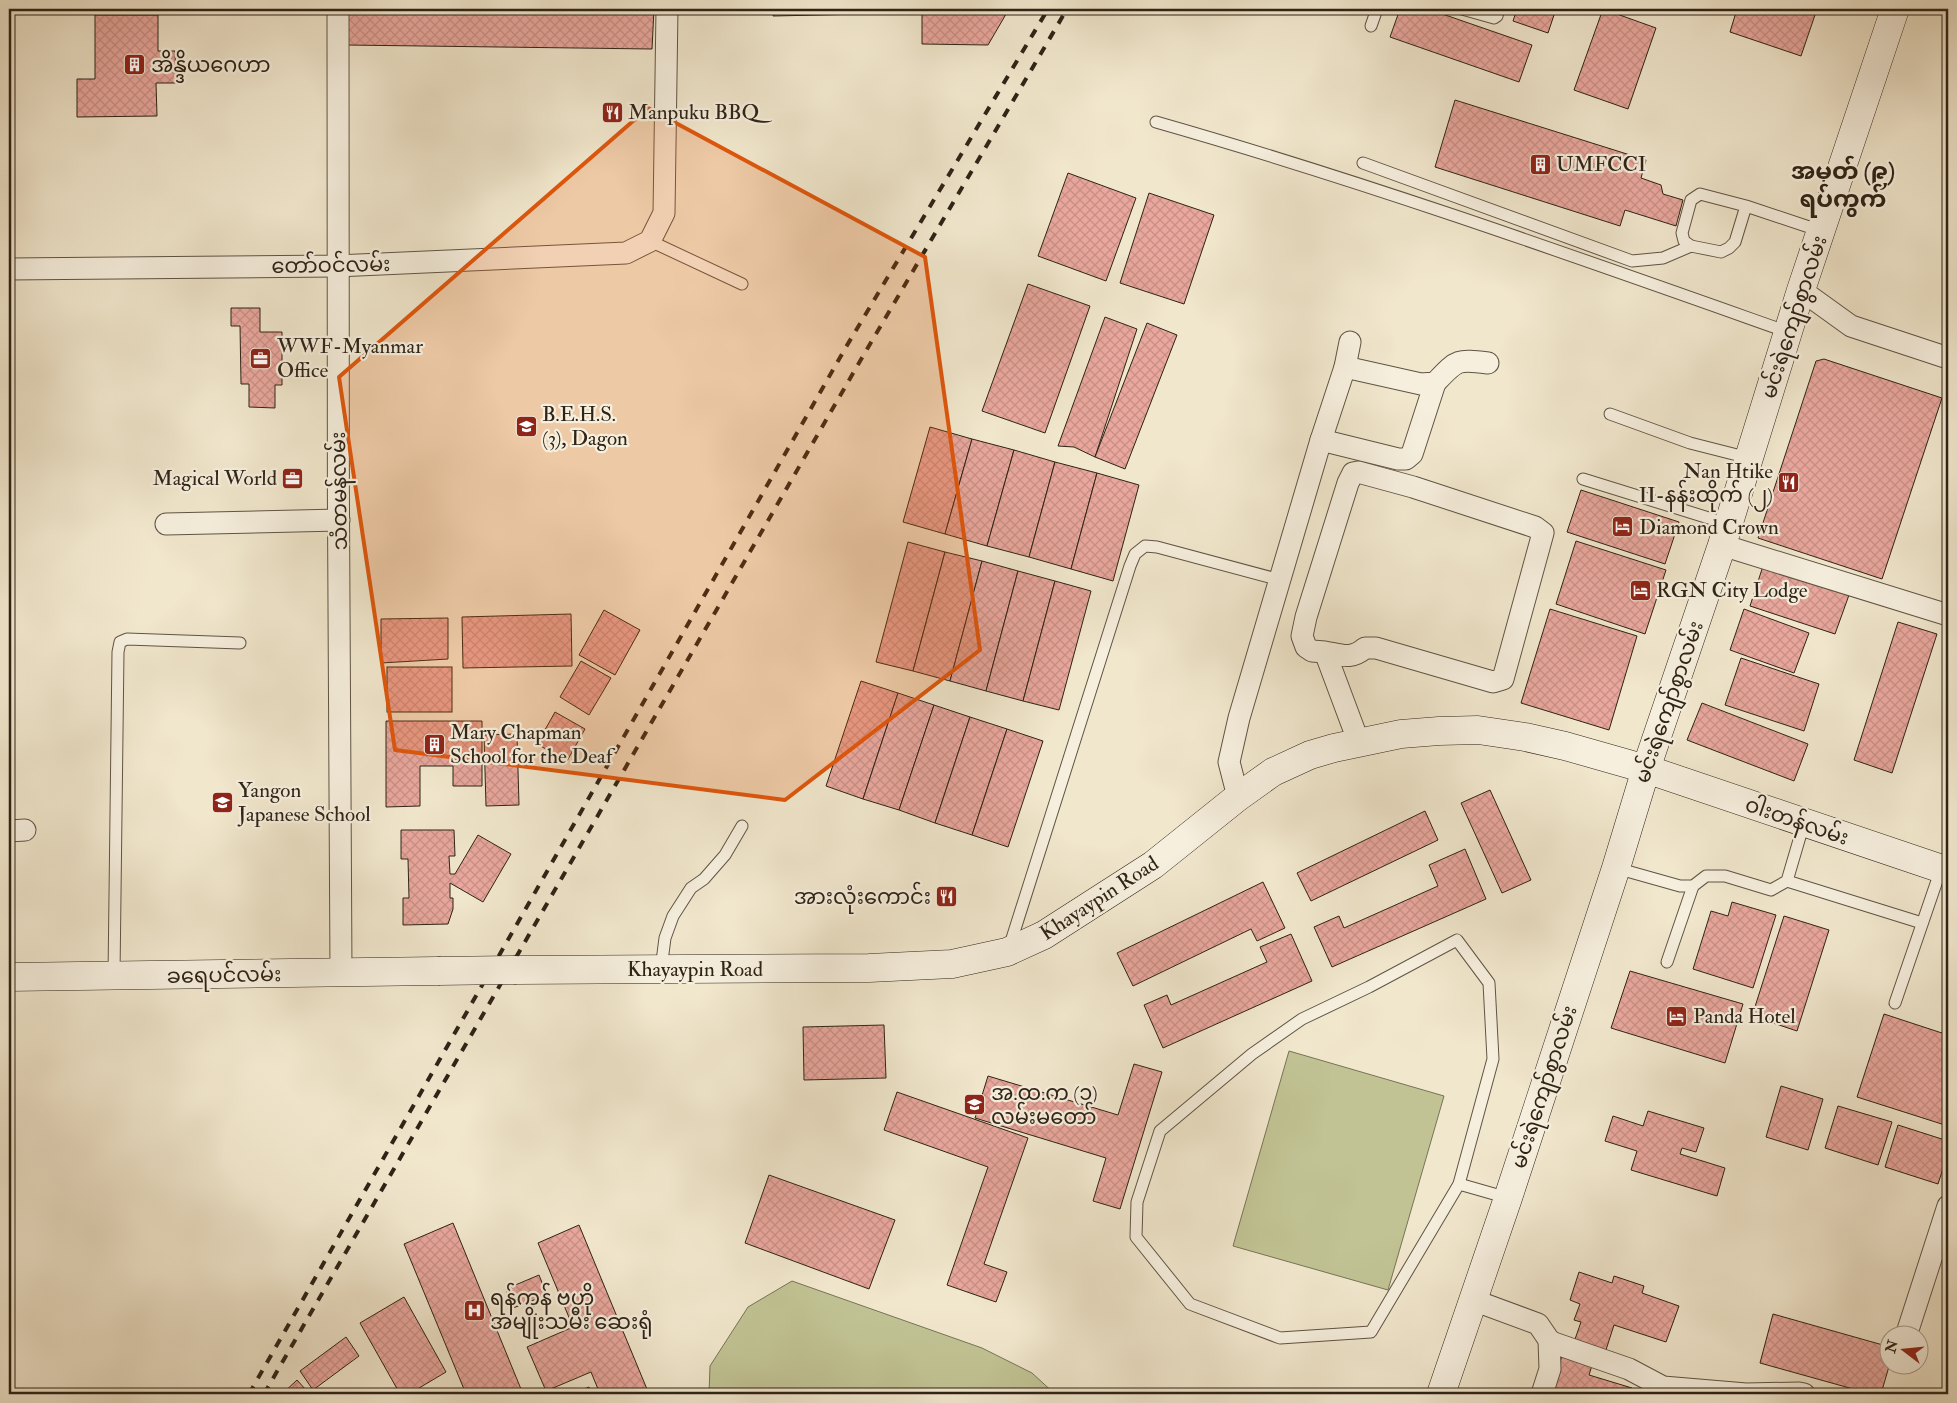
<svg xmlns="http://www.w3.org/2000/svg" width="1957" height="1403" font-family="'IM FELL Double Pica','Noto Sans Myanmar',serif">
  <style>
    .green { fill: #c1c394; stroke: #787355 }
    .building { fill: url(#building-cross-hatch); stroke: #2e2316 }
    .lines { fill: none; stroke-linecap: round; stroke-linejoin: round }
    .lane-casing { stroke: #5f5444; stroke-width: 13 }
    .street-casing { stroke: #5f5444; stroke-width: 23 }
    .secondary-casing { stroke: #2e2316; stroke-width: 29 }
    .lane { stroke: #f6efde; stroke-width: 11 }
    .street { stroke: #f6efde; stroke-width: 21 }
    .secondary { stroke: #f6efde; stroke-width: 28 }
    .rail { stroke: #2e2316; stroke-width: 4; stroke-dasharray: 9 9; stroke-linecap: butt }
    .secondary-bridge-casing { stroke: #2e2316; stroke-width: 29; stroke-linecap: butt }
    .secondary-bridge { stroke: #f6efde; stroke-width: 28 }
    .marked { fill: #df560c; fill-opacity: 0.2; stroke: #df560c; stroke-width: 4; stroke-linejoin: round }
    .labels { text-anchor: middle; stroke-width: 4.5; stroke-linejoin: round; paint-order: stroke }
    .poi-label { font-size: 21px; fill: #2e2316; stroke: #f6efde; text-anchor: start }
    .street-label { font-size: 21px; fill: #2e2316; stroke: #f6efde }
    .quarter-label { font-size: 24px; font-weight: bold; fill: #2e2316; stroke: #f6efde }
  </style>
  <defs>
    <pattern id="building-cross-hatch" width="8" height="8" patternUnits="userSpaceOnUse" patternTransform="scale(1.25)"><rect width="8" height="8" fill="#e9a79d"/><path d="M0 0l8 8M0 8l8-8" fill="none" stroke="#c88f86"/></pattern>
  </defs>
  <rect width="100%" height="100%" fill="#f1e7cd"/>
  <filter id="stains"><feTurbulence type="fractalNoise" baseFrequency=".004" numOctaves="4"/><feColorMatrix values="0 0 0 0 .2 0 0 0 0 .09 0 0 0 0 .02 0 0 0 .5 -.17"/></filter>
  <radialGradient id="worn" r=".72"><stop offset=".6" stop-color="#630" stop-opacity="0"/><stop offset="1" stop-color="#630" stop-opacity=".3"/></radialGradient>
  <g class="green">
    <path d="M1289,1051L1444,1096L1388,1290L1233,1246Z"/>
    <path d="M792,1281L982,1348L1032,1373L1055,1394H709L710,1366L748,1307Z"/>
  </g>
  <g class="building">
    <path d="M346,9H654L652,49L346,45Z"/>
    <path d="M774,9H864V14L773,16Z"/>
    <path d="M922,9H1009L988,45L922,44Z"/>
    <path d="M1400,9H1428L1532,45L1519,82L1390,37Z"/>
    <path d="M1517,9H1556L1548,33L1513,21Z"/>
    <path d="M1603,9L1656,28L1628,109L1574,90Z"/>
    <path d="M1737,9H1817L1801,56L1730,32Z"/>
    <path d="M95,15H158V51H175L176,83H156L157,116L77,117V79H95Z"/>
    <path d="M1455,100L1646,160L1641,178L1661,185L1663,194L1683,200L1676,226L1625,210L1620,226L1435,167Z"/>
    <path d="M1068,173L1136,198L1106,281L1038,256Z"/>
    <path d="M1149,193L1214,215L1184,304L1120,283Z"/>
    <path d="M1028,284L1090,306L1045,433L982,411Z"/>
    <path d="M231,308H260V332H282V385H275V408L249,407V384H241L240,326H231Z"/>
    <path d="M1105,317L1137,329L1095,457L1074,447L1058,446Z"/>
    <path d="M1147,323L1177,335L1125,469L1095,457Z"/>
    <path d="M1824,359L1942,398L1882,579L1758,538L1816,361Z"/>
    <path d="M930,427L972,439L945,534L903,522Z"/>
    <path d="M972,439L1014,450L987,546L945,534Z"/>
    <path d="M1014,450L1055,462L1029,557L987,546Z"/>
    <path d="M1055,462L1097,473L1071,569L1029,557Z"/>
    <path d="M1097,473L1139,485L1113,581L1071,569Z"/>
    <path d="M1581,490L1679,522L1665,564L1567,532Z"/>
    <path d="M1576,541L1666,570L1645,634L1556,604Z"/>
    <path d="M908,542L945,552L913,671L876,662Z"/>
    <path d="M945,552L982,561L950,681L913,671Z"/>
    <path d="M982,561L1018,571L986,691L950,681Z"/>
    <path d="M1763,566L1849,595L1835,634L1750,606Z"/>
    <path d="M1018,571L1055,581L1023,701L986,691Z"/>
    <path d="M1055,581L1091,591L1059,710L1023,701Z"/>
    <path d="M1550,609L1637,636L1609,730L1521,703Z"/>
    <path d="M1744,609L1809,633L1794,673L1730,650Z"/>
    <path d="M604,610L640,630L615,675L579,655Z"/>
    <path d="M571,614L572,666L463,668L462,617Z"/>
    <path d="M448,618V659L381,663V619Z"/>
    <path d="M1898,622L1937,634L1892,773L1854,760Z"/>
    <path d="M1741,658L1819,684L1804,731L1725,705Z"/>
    <path d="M581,661L611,678L589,715L560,697Z"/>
    <rect x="387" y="667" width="65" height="45"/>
    <path d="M861,681L898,693L863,799L826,786Z"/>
    <path d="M898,693L934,705L899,810L863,799Z"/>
    <path d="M1702,703L1808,744L1794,781L1687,740Z"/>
    <path d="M934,705L970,717L935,823L899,810Z"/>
    <path d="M555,712L585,729L567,761L537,744Z"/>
    <path d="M970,717L1007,729L972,835L935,823Z"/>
    <path d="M386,721H482V786H453V766H420V806L386,807Z"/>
    <path d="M1007,729L1043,741L1008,847L972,835Z"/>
    <path d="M517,734L519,805L486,806L484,735Z"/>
    <path d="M1490,790L1531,880L1502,893L1461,803Z"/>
    <path d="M1425,811L1438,840L1311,901L1297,873Z"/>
    <path d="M401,830H454L455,856H449L450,874H455L478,835L511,854L483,902L450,883V898H453V909L448,924L403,925V898H409L408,859H401Z"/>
    <path d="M1465,849L1486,899L1332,967L1314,927L1339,916L1344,928L1438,886L1429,865Z"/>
    <path d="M1263,882L1285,928L1257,941L1251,929L1133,986L1117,953Z"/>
    <path d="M1732,902L1776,915L1753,988L1693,969L1711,911L1728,916Z"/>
    <path d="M1784,916L1829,930L1797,1031L1752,1016Z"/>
    <path d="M1291,934L1312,981L1163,1048L1144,1005L1167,995L1171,1005L1267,962L1260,947Z"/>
    <path d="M1630,971L1743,1004L1725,1063L1611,1028Z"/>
    <path d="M1884,1014L1948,1035V1126L1857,1097Z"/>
    <path d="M884,1025L886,1078L804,1080L803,1027Z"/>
    <path d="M1134,1064L1162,1072L1120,1209L1093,1201L1106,1158L975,1118L988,1076L1118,1115Z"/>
    <path d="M1781,1086L1823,1099L1808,1150L1766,1137Z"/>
    <path d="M897,1092L1028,1138L984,1264L1007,1272L996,1302L947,1285L988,1167L884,1130Z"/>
    <path d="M1838,1106L1892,1122L1878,1165L1825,1148Z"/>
    <path d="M1648,1111L1704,1128L1696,1152L1682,1148L1680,1154L1725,1168L1717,1196L1631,1170L1637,1151L1605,1141L1613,1116L1643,1126Z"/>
    <path d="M1898,1125L1948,1141V1153L1938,1184L1885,1167Z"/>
    <path d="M769,1175L895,1220L869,1289L745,1243Z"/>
    <path d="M453,1223L523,1394H466L404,1244Z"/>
    <path d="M579,1225L649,1394H600L591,1372L546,1391L527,1347L573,1327L538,1243Z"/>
    <path d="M1579,1272L1612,1283L1614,1276L1644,1286L1642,1293L1679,1306L1666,1342L1614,1325L1605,1353L1574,1342L1581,1322L1574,1320L1580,1304L1570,1300Z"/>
    <path d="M539,1275L547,1295L513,1308L506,1289Z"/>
    <path d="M404,1297L446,1372L409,1394H400L360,1323Z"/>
    <path d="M1773,1314L1890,1347V1363L1881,1394H1871L1760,1363Z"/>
    <path d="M346,1337L359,1356L313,1390L300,1371Z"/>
    <path d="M1564,1349L1594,1359L1589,1375L1632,1388L1630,1394H1550Z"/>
    <path d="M297,1380L306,1390L302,1394H282Z"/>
    <path d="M589,1387L592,1394H571Z"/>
  </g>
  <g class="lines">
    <defs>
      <g id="lane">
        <path d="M1462,9L1494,18L1497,16L1499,9"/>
        <path d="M1371,26L1377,9"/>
        <path d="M1156,122C1370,183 1579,258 1788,332"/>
        <path d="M1363,163L1632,261L1663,258L1691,246"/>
        <path d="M1746,206L1735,242L1729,248L1721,252L1691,246L1684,241L1682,233L1691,200L1700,194L1746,206L1821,231"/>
        <path d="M650,241L742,284"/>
        <path d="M1610,414L1690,443L1749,458"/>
        <path d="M1583,479L1728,524"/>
        <path d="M1616,868L1680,886H1693L1706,876H1725L1771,890L1787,881L1804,823"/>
        <path d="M1787,881L1922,923"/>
        <path d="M1457,940L1489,983L1493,1059L1459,1184L1371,1332L1280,1338L1190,1304L1136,1237L1137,1202L1160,1131L1252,1054L1302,1019L1369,987Z"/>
        <path d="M1009,948L1130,566L1135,554L1145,546L1157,547L1280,580"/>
        <path d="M1667,962L1693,886"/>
        <path d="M661,969L665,938L673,916L691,888L704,879L725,855L742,826"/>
        <path d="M114,976L118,652L120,642L127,639L240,643"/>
        <path d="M1895,1003L1941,869"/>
        <path d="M1459,1184L1508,1198"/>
      </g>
      <g id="street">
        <path d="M338,9C336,330 340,652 341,973"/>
        <path d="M9,269L336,266L626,253L650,241L664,213L667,9"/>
        <path d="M1801,290L1851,326L1948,358"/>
        <path d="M1345,367L1421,384L1435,383C1457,360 1456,359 1488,363"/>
        <path d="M1321,440L1398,459H1406L1412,454L1435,383"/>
        <path d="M166,524L339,520"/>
        <path d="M1722,545L1948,615"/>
        <path d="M1325,652L1312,651L1306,647L1302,636L1306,617L1348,483L1353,473L1358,472L1413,487L1535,527L1543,533L1503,679L1493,682L1376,648H1365C1351,660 1342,655 1325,652L1359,743"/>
        <path d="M1238,797L1229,762L1239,718L1321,440L1345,367L1350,342"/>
        <path d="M9,831L25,830"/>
        <path d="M1473,1300L1538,1324L1549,1340L1554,1343L1629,1369L1663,1387L1746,1394L1799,1393L1804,1394"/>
        <path d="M1906,1336L1948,1206"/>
        <path d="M1542,1394L1550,1369L1549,1340"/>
      </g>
      <g id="secondary">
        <path d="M516,970L869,968L952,964L1007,952L1044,935L1153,865L1238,797L1273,772L1310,755L1334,748L1401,734L1439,731L1478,730L1525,737L1565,746L1646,769L1948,871"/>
        <path d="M9,977L438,971"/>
        <path d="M1441,1394L1508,1198L1616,868L1646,769L1722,545L1801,290L1895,9"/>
      </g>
    </defs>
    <use href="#lane" class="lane-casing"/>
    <use href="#street" class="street-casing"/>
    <use href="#secondary" class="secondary-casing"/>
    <use href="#lane" class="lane"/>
    <use href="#street" class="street"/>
    <use href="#secondary" class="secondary"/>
    <g class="rail">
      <path d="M249,1394L846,347L1048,9"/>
      <path d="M264,1394L863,356L1067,9"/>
    </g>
    <defs>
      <path id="secondary-bridge" d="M438,971L516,970"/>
    </defs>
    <use href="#secondary-bridge" class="secondary-bridge-casing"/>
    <use href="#secondary-bridge" class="secondary-bridge"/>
  </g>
  <path class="marked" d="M648,108L925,257L980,650L785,800L395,750L339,377Z"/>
  <defs>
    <symbol id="building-square" viewBox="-11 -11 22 22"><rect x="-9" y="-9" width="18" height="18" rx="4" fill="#8f2418" stroke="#f6efde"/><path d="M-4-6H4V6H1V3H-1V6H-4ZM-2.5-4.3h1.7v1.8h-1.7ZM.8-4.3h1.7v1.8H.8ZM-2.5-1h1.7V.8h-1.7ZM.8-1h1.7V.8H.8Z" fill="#fff"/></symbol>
    <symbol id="restaurant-square" viewBox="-11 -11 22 22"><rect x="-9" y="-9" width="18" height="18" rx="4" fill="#8f2418" stroke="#f6efde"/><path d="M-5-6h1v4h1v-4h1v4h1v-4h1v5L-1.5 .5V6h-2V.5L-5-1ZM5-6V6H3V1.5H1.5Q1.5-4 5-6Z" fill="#fff"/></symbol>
    <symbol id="office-square" viewBox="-11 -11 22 22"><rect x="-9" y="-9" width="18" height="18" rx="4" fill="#8f2418" stroke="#f6efde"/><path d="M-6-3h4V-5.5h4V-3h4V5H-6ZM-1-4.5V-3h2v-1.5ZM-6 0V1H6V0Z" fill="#fff"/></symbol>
    <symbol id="school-square" viewBox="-11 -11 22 22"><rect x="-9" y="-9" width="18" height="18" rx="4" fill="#8f2418" stroke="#f6efde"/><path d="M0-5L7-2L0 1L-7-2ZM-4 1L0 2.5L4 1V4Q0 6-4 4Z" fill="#fff"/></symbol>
    <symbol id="hotel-square" viewBox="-11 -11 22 22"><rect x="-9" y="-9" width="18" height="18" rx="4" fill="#8f2418" stroke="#f6efde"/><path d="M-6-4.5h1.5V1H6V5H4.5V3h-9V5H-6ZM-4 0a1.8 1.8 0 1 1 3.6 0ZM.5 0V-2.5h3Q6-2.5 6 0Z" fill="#fff"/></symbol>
    <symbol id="hospital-square" viewBox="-11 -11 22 22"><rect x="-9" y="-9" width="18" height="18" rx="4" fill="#8f2418" stroke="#f6efde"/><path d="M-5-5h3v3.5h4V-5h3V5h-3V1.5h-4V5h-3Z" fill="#fff"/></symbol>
  </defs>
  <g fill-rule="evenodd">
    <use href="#building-square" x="122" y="52" width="25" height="25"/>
    <use href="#restaurant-square" x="600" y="100" width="25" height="25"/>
    <use href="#building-square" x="1528" y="152" width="25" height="25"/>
    <use href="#office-square" x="248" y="346" width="25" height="25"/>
    <use href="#school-square" x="514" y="414" width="25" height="25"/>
    <use href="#office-square" x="280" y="466" width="25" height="25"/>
    <use href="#restaurant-square" x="1776" y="470" width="25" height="25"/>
    <use href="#hotel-square" x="1610" y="514" width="25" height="25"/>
    <use href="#hotel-square" x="1628" y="578" width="25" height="25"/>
    <use href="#building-square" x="422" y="732" width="25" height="25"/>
    <use href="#school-square" x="210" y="790" width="25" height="25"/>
    <use href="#restaurant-square" x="934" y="884" width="25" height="25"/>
    <use href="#hotel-square" x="1664" y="1004" width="25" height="25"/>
    <use href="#school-square" x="962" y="1092" width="25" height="25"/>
    <use href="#hospital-square" x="462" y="1298" width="25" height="25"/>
  </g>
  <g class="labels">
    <g class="poi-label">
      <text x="151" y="72">အိန္ဒိယဂေဟာ</text>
      <text x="628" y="119">Manpuku BBQ</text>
      <text x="1556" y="171">UMFCCI</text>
      <text x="277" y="353">WWF-Myanmar<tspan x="277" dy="24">Office</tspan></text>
      <text x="542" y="421">B.E.H.S.<tspan x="542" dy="24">(3), Dagon</tspan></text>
      <text x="1773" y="478" text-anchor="end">Nan Htike<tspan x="1773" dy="24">II-နန်းထိုက် (၂)</tspan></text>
      <text x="277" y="485" text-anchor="end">Magical World</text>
      <text x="1639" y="534">Diamond Crown</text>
      <text x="1656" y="597">RGN City Lodge</text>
      <text x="450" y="739">Mary Chapman<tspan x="450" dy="24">School for the Deaf</tspan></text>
      <text x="238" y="797">Yangon<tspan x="238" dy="24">Japanese School</tspan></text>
      <text x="931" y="904" text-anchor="end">အားလုံးကောင်း</text>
      <text x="1693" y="1023">Panda Hotel</text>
      <text x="991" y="1100">အ.ထ.က (၁)<tspan x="991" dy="24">လမ်းမတော်</tspan></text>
      <text x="490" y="1305">ရန်ကုန် ဗဟို<tspan x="490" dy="24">အမျိုးသမီး ဆေးရုံ</tspan></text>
    </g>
    <g class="street-label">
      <text transform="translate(331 265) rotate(-1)" y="7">တော်ဝင်လမ်း</text>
      <text transform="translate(1794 317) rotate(-72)" y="7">မင်းရဲကျော်စွာလမ်း</text>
      <text transform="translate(339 491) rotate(-91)" y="7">သံတမန်လမ်း</text>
      <text transform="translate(1669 702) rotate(-71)" y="7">မင်းရဲကျော်စွာလမ်း</text>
      <text transform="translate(1797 821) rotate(19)" y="7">ဝါးတန်လမ်း</text>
      <text transform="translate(1099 898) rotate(-33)" y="7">Khayaypin Road</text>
      <text x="695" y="976">Khayaypin Road</text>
      <text transform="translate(224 975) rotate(-1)" y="7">ခရေပင်လမ်း</text>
      <text transform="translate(1544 1087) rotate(-72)" y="7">မင်းရဲကျော်စွာလမ်း</text>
    </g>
    <g class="quarter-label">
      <text x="1843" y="179">အမှတ် (၉)<tspan x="1843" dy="28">ရပ်ကွက်</tspan></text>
    </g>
  </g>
  <rect width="1957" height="1403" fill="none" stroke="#f1e7cd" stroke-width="30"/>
  <rect x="10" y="10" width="1937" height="1383" fill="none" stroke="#2e2316" stroke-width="2.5"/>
  <rect x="15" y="15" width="1927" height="1373" fill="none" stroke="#2e2316"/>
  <g transform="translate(1904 1350) rotate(286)"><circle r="24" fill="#f6efde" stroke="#a69d8e"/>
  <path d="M0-4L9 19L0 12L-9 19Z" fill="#8f2418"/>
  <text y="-8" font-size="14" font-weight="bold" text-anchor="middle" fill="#2e2316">N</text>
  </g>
  <rect width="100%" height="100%" filter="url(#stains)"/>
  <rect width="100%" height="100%" fill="url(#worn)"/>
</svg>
